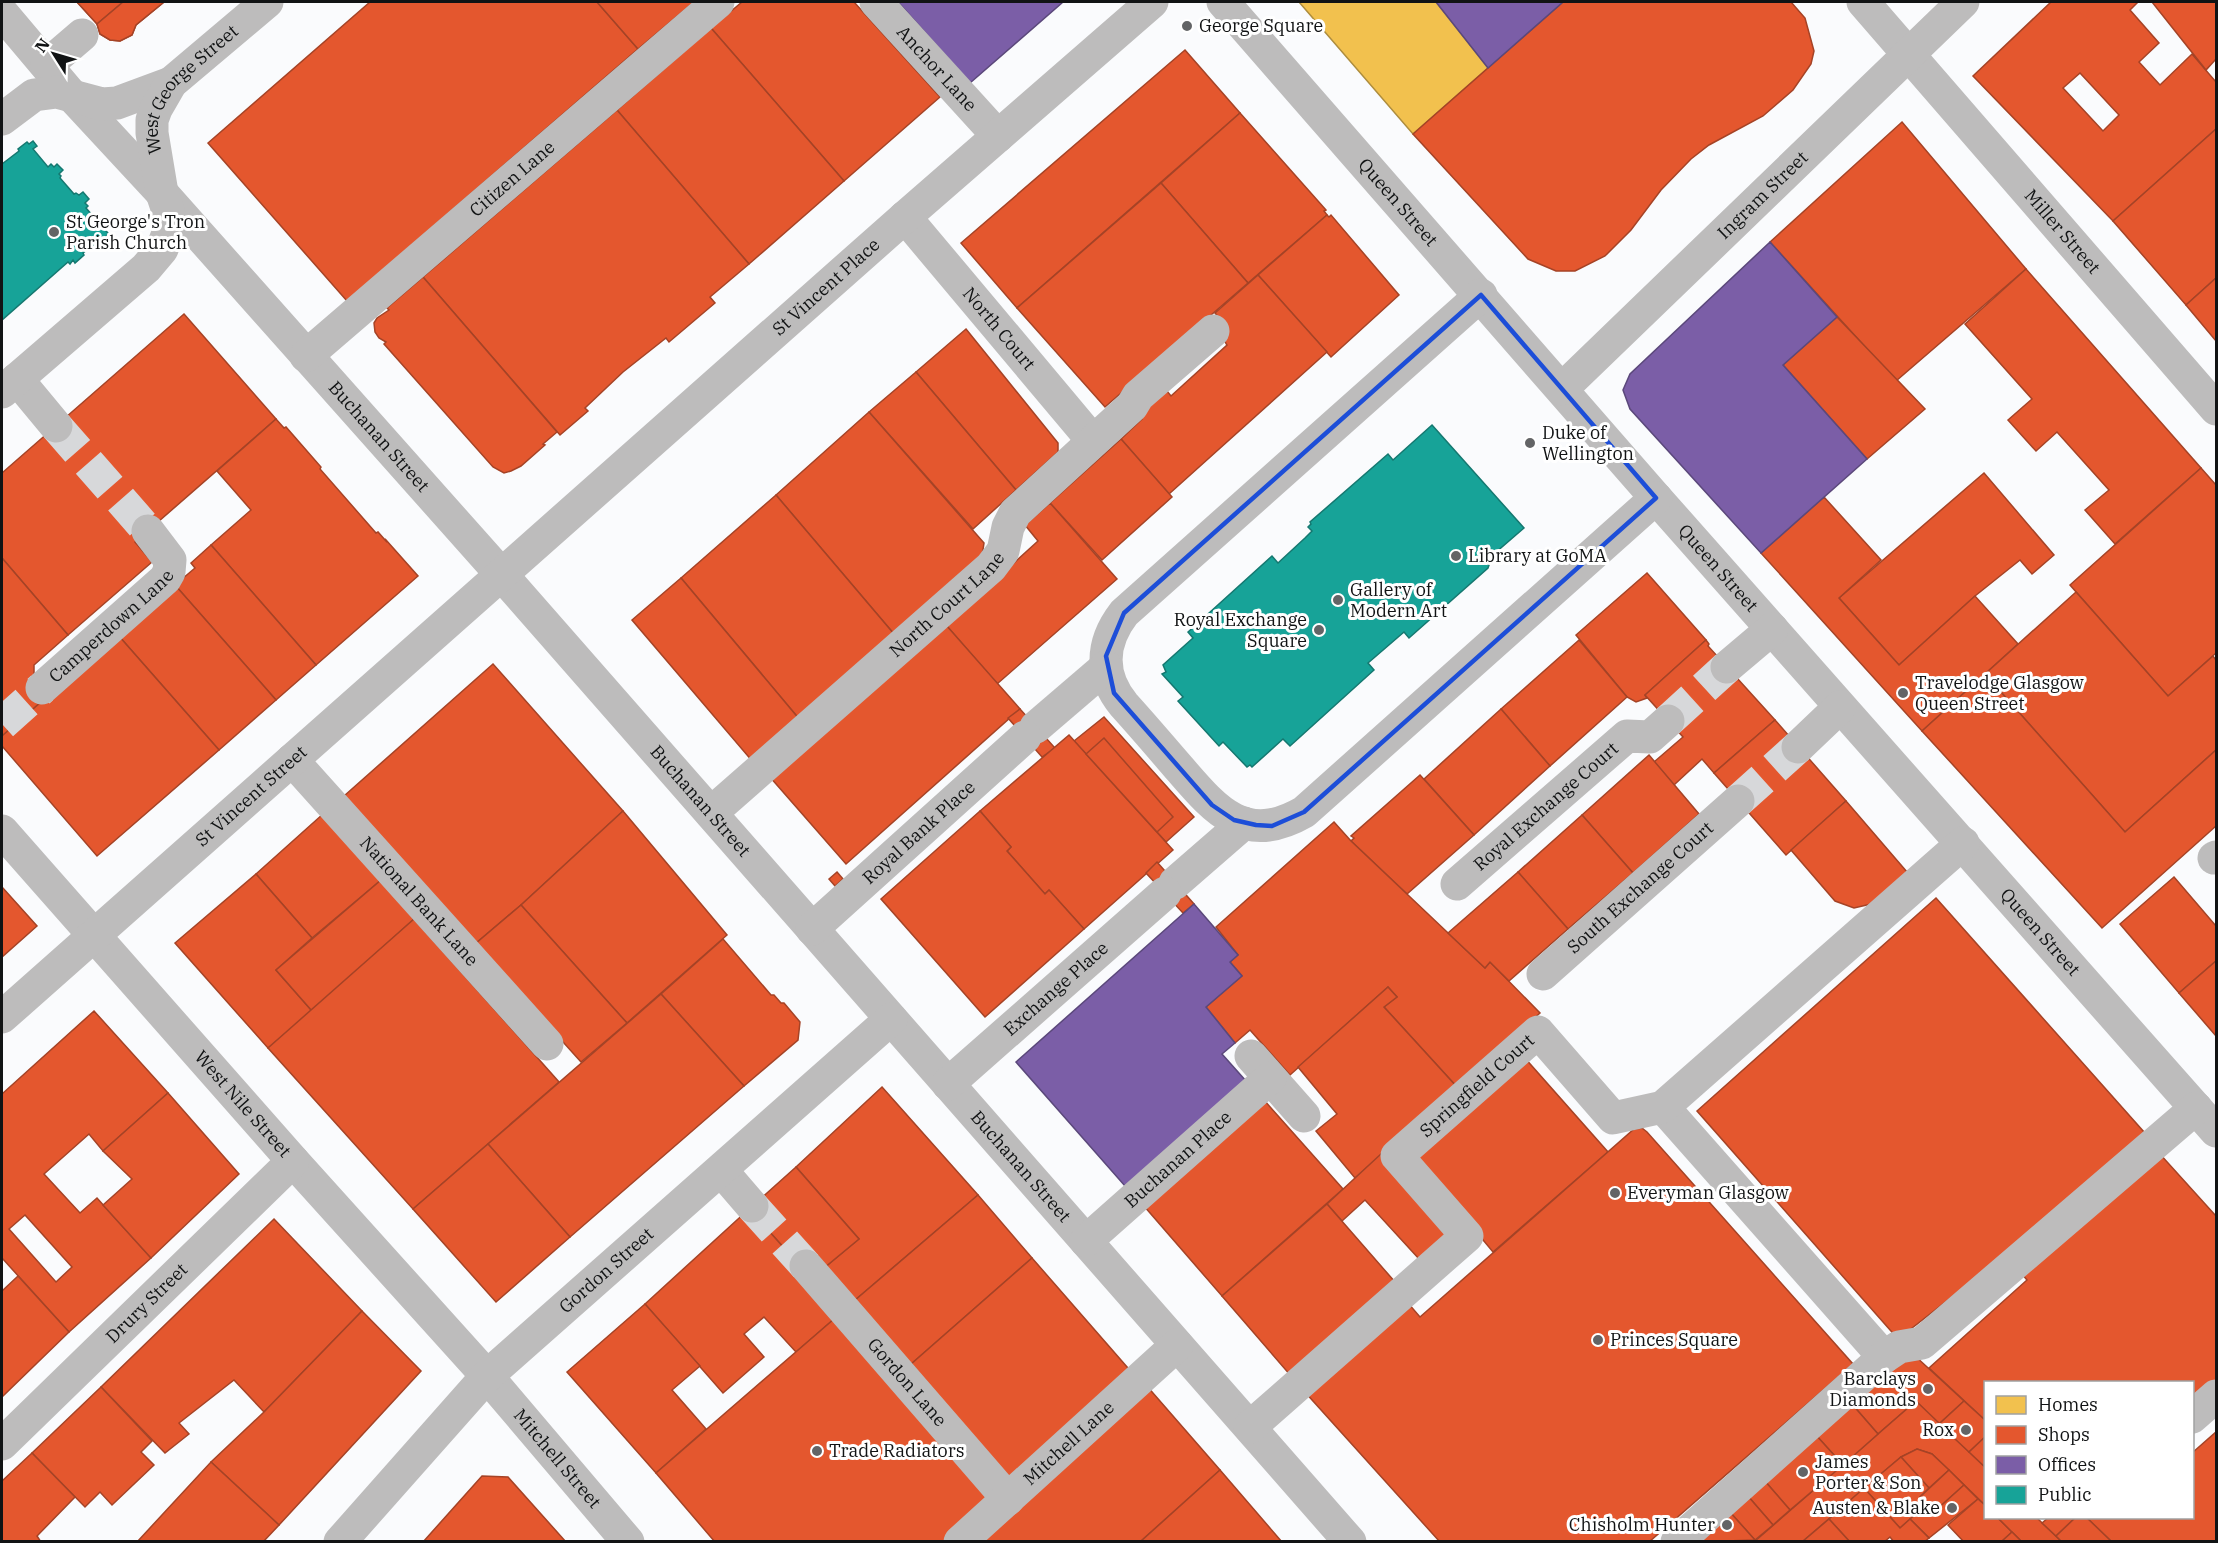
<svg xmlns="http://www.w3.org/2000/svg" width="2218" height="1543" font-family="'IBM Plex Serif',serif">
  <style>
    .homes { fill: #f2c14e; stroke: #ae8d3d; stroke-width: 1.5 }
    .shops { fill: #e4572e; stroke: #a54326; stroke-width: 1.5; fill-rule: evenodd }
    .offices { fill: #7b5ea7; stroke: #5b487b; stroke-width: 1.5 }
    .public { fill: #17a398; stroke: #157870; stroke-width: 1.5 }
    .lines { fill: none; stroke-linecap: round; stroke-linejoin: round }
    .minor-tunnel { stroke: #d7d8da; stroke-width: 33; stroke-dasharray: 33 16; stroke-linecap: butt }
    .minor { stroke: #bdbcbc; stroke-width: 33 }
    .marked { fill: none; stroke: #1d4ed8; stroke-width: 4.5; stroke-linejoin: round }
    .poi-dot { fill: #636466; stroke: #fff; stroke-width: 2 }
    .labels { text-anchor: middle; stroke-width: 6; stroke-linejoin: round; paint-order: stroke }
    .poi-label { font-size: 18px; fill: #111314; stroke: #fff; text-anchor: start }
    .street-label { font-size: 18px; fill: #111314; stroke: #fff }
  </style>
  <rect width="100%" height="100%" fill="#fafbfd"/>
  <path class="homes" d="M1299,2H1436L1488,68L1413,134Z"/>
  <g class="shops">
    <path d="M77,2H164L136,25L132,35L120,41L110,40L100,34L97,24Z"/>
    <path d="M77,2H123L97,24Z"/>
    <path d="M123,2H164L136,25L132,35L120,41L110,40L100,34L97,24Z"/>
    <path d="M370,2H597L638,49L347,301L208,143Z"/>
    <path d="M597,2H694L638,49Z"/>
    <path d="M742,2H854L940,97L844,181L711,28Z"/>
    <path d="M1563,2H1791L1805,18L1814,51L1811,64L1793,90L1763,116L1709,145L1691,159L1661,190L1631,230L1605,256L1575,271H1556L1528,259L1413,134Z"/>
    <path d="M2051,2H2138L2130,10L2159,43L2139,62L2160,85L2192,54L2216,82V129L2113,221L1973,76ZM2080,73L2119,115L2103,131L2063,88Z"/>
    <path d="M2152,2H2216V59L2206,70Z"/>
    <path d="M711,28L844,181L749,264L617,110Z"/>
    <path d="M1185,50L1240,113L1017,308L961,243Z"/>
    <path d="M617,110L749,264L710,297L715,303L669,342L666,338L623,372L585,408L588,411L560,435L423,277Z"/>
    <path d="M1240,113L1326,210L1324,211L1327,215L1248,283L1161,183Z"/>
    <path d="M1902,122L2026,269L1896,381L1770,242Z"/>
    <path d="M2216,129V278L2186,305L2113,221Z"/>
    <path d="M1161,183L1248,283L1105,407L1017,308Z"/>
    <path d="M1327,215L1329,217L1331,215L1399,295L1331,357L1258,275Z"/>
    <path d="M2026,269L2201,468L2115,544L2085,510L2109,490L2057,432L2036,451L2008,420L2032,399L1965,324Z"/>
    <path d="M1258,275L1327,352L1169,494L1121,439L1142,419L1140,417L1162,385L1171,396L1227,345L1220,333L1226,326L1215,313Z"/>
    <path d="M423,277L557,432L543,444L545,445L521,466L511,471L504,473L493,467L384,344L386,342L379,338L375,332L374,323L377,318L389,310L387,308Z"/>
    <path d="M2216,278V341L2186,305Z"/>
    <path d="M184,314L276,419L135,542L152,562L68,635L2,558V473Z"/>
    <path d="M1837,317L1925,409L1867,459L1783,365Z"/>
    <path d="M966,329L1058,443V452L1016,490L916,372Z"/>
    <path d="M916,372L1016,490L973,529L869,412Z"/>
    <path d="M869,412L984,543L982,556L894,634L776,495Z"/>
    <path d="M276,419L284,428L286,427L321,467L320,469L376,533L378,532L386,541V540L418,576L316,665L211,545L251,510L217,471Z"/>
    <path d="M1121,439L1172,497L1102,560L1050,503Z"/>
    <path d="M2201,468L2216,485V653L2168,696L2070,585Z"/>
    <path d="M1984,473L2054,555L2032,574L2020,560L1975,596L1899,665L1839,598Z"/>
    <path d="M776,495L894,634L800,720L681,578Z"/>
    <path d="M1824,497L1881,560L1839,598L1899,665L1975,596L2018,644L1922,731L1761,553Z"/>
    <path d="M1050,503L1117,579L997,684L946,625L1038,541L1025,525Z"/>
    <path d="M211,545L316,665L276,700L175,585L195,568L191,563Z"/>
    <path d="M2,558L68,635L34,665V680L49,695L2,736Z"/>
    <path d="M1647,573L1706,640L1645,695L1647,698L1636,702L1627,697L1576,635Z"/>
    <path d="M681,578L800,720L753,762L632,620Z"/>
    <path d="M175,585L276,700L219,750L118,635Z"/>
    <path d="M2076,592L2168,696L2213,656L2216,660V750L2125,832L1985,674Z"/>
    <path d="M946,625L1020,709L846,864L770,777Z"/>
    <path d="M118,635L219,750L97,856L2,746V736Z"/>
    <path d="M1579,640L1627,697L1550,766L1501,709Z"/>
    <path d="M1706,640L1709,644L1708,646L1775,720L1714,773L1702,759L1674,785L1654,762L1683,737L1645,695Z"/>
    <path d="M493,664L623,811L521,905L475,944L344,796Z"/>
    <path d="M1985,674L2125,832L2216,750V826L2102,928L1922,731Z"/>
    <path d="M1020,709L1055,748L1042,757L1008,718Z"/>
    <path d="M1501,709L1550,766L1474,835L1424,779Z"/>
    <path d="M1104,717L1194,817L1166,842L1074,741Z"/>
    <path d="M1775,720L1846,801L1786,855L1714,773Z"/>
    <path d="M1069,735L1173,850L1084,929L1049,890L1045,894L1007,851L1011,847L980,811Z"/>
    <path d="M1104,738L1173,817L1157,832L1086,754Z"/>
    <path d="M1649,755L1699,814L1633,873L1582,815Z"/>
    <path d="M1420,775L1474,835L1407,894L1351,841L1354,838L1351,836Z"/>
    <path d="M1846,801L1907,872L1871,904L1854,908L1835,901L1791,850Z"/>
    <path d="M623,811L727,935L627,1023L521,905Z"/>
    <path d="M980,811L1011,847L1007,851L1045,894L1049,890L1084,929L985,1017L881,899Z"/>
    <path d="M323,814L381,880L312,938L256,874Z"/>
    <path d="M1582,815L1633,873L1568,929L1518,872Z"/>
    <path d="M1334,822L1351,841L1485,968L1490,962L1540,1013L1457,1087L1384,1007L1397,997L1388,987L1290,1075L1250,1030L1235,1043L1206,1007L1242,976L1230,962L1238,955L1216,927Z"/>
    <path d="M1157,862L1194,904L1183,913L1146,873Z"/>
    <path d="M837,872L843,879L835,886L829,879Z"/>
    <path d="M1518,872L1568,929L1509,981L1490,962L1485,968L1448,933Z"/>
    <path d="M256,874L312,938L276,970L312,1011L268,1048L175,943Z"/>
    <path d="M2174,877L2216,926V961L2179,993L2120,924Z"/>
    <path d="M381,880L414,919L312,1011L276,970Z"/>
    <path d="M2,887L37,926L2,957Z"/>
    <path d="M1936,898L2152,1141L1898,1339L1697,1111Z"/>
    <path d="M521,905L627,1023L581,1062L475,944Z"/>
    <path d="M414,919L559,1082L413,1209L268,1048Z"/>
    <path d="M723,939L771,995H774L781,1003H784L800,1022L798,1040L744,1086L661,994Z"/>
    <path d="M2216,961V1036L2179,993Z"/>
    <path d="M1388,987L1397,997L1384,1007L1457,1087L1355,1178L1316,1131L1337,1114L1298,1067Z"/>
    <path d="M661,994L744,1086L570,1237L488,1144Z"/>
    <path d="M94,1011L168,1093L103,1151L89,1134L44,1174L80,1213L97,1198L151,1258L69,1332L2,1258V1094ZM25,1215L72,1267L56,1282L9,1229Z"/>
    <path d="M1524,1057L1608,1152L1493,1252L1420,1164L1419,1154Z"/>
    <path d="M882,1087L978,1195L854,1301L824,1268L859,1239L796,1167Z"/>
    <path d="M168,1093L239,1174L151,1258L103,1205L132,1179L103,1151Z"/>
    <path d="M1264,1100L1343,1189L1222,1296L1144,1206Z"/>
    <path d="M1642,1128L1647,1132L1853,1364L1649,1542H1440L1304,1391L1408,1303L1420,1317L1634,1129Z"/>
    <path d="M488,1144L570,1237L496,1302L413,1209Z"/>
    <path d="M1382,1153L1453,1233L1420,1260L1365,1200L1342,1221L1327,1204Z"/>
    <path d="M2159,1153L2216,1216V1385L2192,1406V1382H1986V1421L1929,1368L2027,1280L2022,1274Z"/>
    <path d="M796,1167L859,1239L824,1268H802L749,1209Z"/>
    <path d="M978,1195L1032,1258L910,1365L854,1301Z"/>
    <path d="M1327,1204L1395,1282L1291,1376L1222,1296Z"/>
    <path d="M749,1209L802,1268L834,1319L796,1352L764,1317L744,1334L764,1357L723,1393L645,1304Z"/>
    <path d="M274,1219L362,1311L264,1412L234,1380L179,1423L189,1434L165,1453L101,1387Z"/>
    <path d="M1032,1258L1134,1375L1011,1480L910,1365Z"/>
    <path d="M18,1276L69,1332L2,1397V1291Z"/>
    <path d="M645,1304L700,1366L672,1390L706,1429L656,1473L567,1372Z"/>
    <path d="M362,1311L421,1371L279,1525L211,1462L264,1412Z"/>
    <path d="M834,1319L995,1496L943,1542H715L656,1473Z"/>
    <path d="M1914,1355L1964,1401L1939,1424L1886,1372Z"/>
    <path d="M1886,1372L1916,1401L1878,1434L1851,1403Z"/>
    <path d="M1146,1385L1220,1470L1140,1542H987L979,1532Z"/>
    <path d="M101,1387L152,1441L141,1452L154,1465L112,1505L100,1492L85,1507L32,1453Z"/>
    <path d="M1916,1401L1986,1468V1506L1932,1454L1917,1449L1901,1457L1802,1542H1754Z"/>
    <path d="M1964,1401L1986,1421V1436L1969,1452L1939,1424Z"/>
    <path d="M1851,1403L1878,1434L1843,1465L1815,1434Z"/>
    <path d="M2216,1432V1542H2112L2087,1518H2192V1453Z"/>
    <path d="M1815,1434L1843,1465L1790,1510L1764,1480Z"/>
    <path d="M1986,1436V1468L1969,1452Z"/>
    <path d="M1917,1449L1932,1454L1949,1470L1929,1488L1901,1457Z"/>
    <path d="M32,1453L75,1497L37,1536L41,1542H2V1481Z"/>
    <path d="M1901,1457L1929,1488L1920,1497L1927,1505L1900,1528L1864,1488Z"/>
    <path d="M211,1462L279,1525L263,1542H137Z"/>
    <path d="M1220,1470L1282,1542H1140Z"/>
    <path d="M1949,1470L1964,1485L1934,1512L1920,1497Z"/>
    <path d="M482,1476L508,1477L566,1542H423Z"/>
    <path d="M1764,1480L1790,1510L1773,1525L1747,1495Z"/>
    <path d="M1964,1485L1978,1499L1929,1538L1910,1519L1927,1505L1934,1512Z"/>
    <path d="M1864,1488L1900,1528L1910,1519L1929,1538L1924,1542H1894L1890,1537L1884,1542H1850L1829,1519Z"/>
    <path d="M1747,1495L1773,1525L1755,1540L1729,1511Z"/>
    <path d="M1978,1499L1986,1506V1518H1998L2012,1532L2001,1542H1964L1948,1525Z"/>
    <path d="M1729,1511L1755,1540L1696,1542Z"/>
    <path d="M1998,1518H2037L2062,1542H2022Z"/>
    <path d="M2048,1518H2075L2056,1536L2042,1523Z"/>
    <path d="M2075,1518H2087L2112,1542H2062L2056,1536Z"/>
    <path d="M1829,1519L1850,1542H1802Z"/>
    <path d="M2012,1532L2020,1540L2018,1542H2001Z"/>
  </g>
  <g class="offices">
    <path d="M898,2H1063L970,83Z"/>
    <path d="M1436,2H1563L1488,68Z"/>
    <path d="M1770,242L1837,317L1783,365L1867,459L1761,553L1630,409L1623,390L1630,374Z"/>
    <path d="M1194,904L1238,955L1230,962L1242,976L1206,1007L1235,1043L1222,1054L1246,1081L1125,1186L1016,1062Z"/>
  </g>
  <g class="public">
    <path d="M33,141L37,146L33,149L48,167L51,164L54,167L57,164L63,170L59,174L61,176L60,178L74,194L76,193L79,195L83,192L89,199L85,203L88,206L86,208L100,224L104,220L109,226L105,230L109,234L83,253L84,255L75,263L73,260L70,264L68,262L2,320V164L19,151L18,149L27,142L29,144Z"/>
    <path d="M1432,425L1524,528L1487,560L1489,565L1488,568L1409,638L1404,632L1368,663L1374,670L1290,746L1283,739L1252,767L1250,765L1247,767L1223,742L1219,746L1178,701L1183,697L1162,674L1166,672L1163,665L1193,638L1188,632L1272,556L1278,563L1305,538L1312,531L1308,527L1311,524L1310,522L1388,454L1393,460Z"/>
  </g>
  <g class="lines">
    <g class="minor-tunnel">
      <path d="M56,426L148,531"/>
      <path d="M1668,721L1727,667"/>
      <path d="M2,724L42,688"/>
      <path d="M1738,801L1798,747"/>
      <path d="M752,1206L806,1266"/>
    </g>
    <g class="minor">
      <path id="s1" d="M876,2L998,136"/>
      <path id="s2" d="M1223,2L1656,498L2216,1131"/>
      <path id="s3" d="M1863,2L2216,409"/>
      <path id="s4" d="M2,13L72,96L162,193L501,574L1350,1542"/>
      <path d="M47,65L82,35"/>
      <path d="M2,119L34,95L57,92L102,104L117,103L171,83"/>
      <path id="s5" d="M905,217L1093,441"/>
      <path d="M1481,295L1124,613C1100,644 1100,676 1124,705C1143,726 1161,747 1179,768C1216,811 1245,846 1304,812L1656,498"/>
      <path id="s6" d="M306,356L718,2"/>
      <path d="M17,379L56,426"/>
      <path id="s7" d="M1562,389L1963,2"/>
      <path id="s8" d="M2,392L146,268L162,249L168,233L169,214L162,193L152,133V120L156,109L171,83L267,2"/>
      <path d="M1727,667L1772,629"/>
      <path id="s9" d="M42,688L165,579L169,572L170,560L148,531"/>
      <path d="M1036,727L1106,667"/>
      <path d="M1798,747L1840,707"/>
      <path id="s10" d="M292,760L547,1044"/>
      <path id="s11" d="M711,813L991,567L1003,551L1008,527L1015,513L1132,406L1138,396L1213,331"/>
      <path id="s12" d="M2,831L293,1161L487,1376L628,1542"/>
      <path d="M2214,858L2216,857"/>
      <path d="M1175,883L1244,823"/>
      <path id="s13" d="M1457,884L1627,736L1650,737L1668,721"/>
      <path id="s14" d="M812,929L1025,737"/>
      <path id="s15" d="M1543,974L1738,801"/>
      <path id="s16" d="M2,1017L905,217L1152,2"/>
      <path d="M1251,1056L1304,1116"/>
      <path id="s17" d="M948,1084L1165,893"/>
      <path d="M1663,1107L1884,1357"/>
      <path d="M721,1170L752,1206"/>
      <path id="s18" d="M1086,1241L1270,1078"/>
      <path id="s19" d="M806,1266L1008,1499"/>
      <path d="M2192,1417L2216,1396"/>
      <path id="s20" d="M1250,1427L1467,1236L1397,1156L1538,1032L1613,1118L1663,1107L1963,843"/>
      <path id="s21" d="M2,1444L293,1161"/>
      <path id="s22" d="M340,1542L487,1376L891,1019"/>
      <path id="s23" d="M960,1542L1177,1345"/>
      <path d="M1677,1542L1884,1357L1899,1347L1922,1343L2196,1108"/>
    </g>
  </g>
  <path class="marked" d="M1481,295L1656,498L1304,812L1272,826L1256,825L1234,820L1212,805L1114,693L1106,656L1124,613Z"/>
  <g class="poi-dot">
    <circle cx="1187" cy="26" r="6"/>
    <circle cx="54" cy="232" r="6"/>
    <circle cx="1530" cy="443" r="6"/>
    <circle cx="1456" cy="556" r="6"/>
    <circle cx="1338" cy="600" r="6"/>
    <circle cx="1319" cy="630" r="6"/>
    <circle cx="1903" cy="693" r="6"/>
    <circle cx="1615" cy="1193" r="6"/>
    <circle cx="1598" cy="1340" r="6"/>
    <circle cx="1928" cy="1389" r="6"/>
    <circle cx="1966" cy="1430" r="6"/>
    <circle cx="817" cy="1451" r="6"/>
    <circle cx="1803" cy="1472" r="6"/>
    <circle cx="1952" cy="1508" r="6"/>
    <circle cx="1727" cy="1525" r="6"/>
  </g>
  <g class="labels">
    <g class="poi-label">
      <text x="1199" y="32">George Square</text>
      <text x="66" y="228">St George's Tron<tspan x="66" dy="21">Parish Church</tspan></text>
      <text x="1542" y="439">Duke of<tspan x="1542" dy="21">Wellington</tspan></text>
      <text x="1468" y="562">Library at GoMA</text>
      <text x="1350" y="596">Gallery of<tspan x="1350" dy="21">Modern Art</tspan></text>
      <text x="1307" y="626" text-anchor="end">Royal Exchange<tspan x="1307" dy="21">Square</tspan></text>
      <text x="1915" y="689">Travelodge Glasgow<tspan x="1915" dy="21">Queen Street</tspan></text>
      <text x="1627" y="1199">Everyman Glasgow</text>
      <text x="1610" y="1346">Princes Square</text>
      <text x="1916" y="1385" text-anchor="end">Barclays<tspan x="1916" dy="21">Diamonds</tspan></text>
      <text x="1954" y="1436" text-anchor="end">Rox</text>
      <text x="829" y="1457">Trade Radiators</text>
      <text x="1815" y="1468">James<tspan x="1815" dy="21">Porter &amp; Son</tspan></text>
      <text x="1940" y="1514" text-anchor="end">Austen &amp; Blake</text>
      <text x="1715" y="1531" text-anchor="end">Chisholm Hunter</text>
    </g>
    <g class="street-label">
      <text dy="6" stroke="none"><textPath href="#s1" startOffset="90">Anchor Lane</textPath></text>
      <text dy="6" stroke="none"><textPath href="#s8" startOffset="393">West George Street</textPath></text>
      <text dy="6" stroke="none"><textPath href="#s6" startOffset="272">Citizen Lane</textPath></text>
      <text dy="6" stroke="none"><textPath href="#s7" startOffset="279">Ingram Street</textPath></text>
      <text dy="6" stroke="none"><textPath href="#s2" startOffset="266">Queen Street</textPath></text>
      <text dy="6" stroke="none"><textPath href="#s3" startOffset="304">Miller Street</textPath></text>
      <text dy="6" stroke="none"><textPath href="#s16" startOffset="1101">St Vincent Place</textPath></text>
      <text dy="6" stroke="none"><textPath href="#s5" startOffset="146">North Court</textPath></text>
      <text dy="6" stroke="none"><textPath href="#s4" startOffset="567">Buchanan Street</textPath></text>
      <text dy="6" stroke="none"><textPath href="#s2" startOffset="752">Queen Street</textPath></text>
      <text dy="6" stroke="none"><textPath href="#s11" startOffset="315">North Court Lane</textPath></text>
      <text dy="6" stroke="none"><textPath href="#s9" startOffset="93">Camperdown Lane</textPath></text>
      <text dy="6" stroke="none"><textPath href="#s16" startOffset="333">St Vincent Street</textPath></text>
      <text dy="6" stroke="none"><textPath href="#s4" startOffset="1053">Buchanan Street</textPath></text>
      <text dy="6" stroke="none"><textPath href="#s13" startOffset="118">Royal Exchange Court</textPath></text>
      <text dy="6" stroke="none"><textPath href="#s14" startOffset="144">Royal Bank Place</textPath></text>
      <text dy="6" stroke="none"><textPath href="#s15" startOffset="130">South Exchange Court</textPath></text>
      <text dy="6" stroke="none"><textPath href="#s10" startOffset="190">National Bank Lane</textPath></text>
      <text dy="6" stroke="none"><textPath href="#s2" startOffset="1238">Queen Street</textPath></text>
      <text dy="6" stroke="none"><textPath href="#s17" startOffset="144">Exchange Place</textPath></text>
      <text dy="6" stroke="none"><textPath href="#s20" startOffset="502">Springfield Court</textPath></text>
      <text dy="6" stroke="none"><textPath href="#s12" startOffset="364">West Nile Street</textPath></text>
      <text dy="6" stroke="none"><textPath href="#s18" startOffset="123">Buchanan Place</textPath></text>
      <text dy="6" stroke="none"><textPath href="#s4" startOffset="1539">Buchanan Street</textPath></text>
      <text dy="6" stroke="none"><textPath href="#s22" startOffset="381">Gordon Street</textPath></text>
      <text dy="6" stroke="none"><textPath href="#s21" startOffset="202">Drury Street</textPath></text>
      <text dy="6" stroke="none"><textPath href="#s19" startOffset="154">Gordon Lane</textPath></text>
      <text dy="6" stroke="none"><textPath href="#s23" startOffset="147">Mitchell Lane</textPath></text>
      <text dy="6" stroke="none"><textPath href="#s12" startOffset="838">Mitchell Street</textPath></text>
    </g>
  </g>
  <rect width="2218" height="1543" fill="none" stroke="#111314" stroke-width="6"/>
  <rect x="1984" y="1381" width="210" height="138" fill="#ffffff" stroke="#a0a1a1" stroke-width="1.5"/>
  <rect x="1996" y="1396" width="30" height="18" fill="#f2c14e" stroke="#a0a1a1" stroke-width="1.5"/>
  <text x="2038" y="1411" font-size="18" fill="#111314">Homes</text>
  <rect x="1996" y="1426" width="30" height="18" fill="#e4572e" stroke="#a0a1a1" stroke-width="1.5"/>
  <text x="2038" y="1441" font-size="18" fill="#111314">Shops</text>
  <rect x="1996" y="1456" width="30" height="18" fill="#7b5ea7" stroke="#a0a1a1" stroke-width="1.5"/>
  <text x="2038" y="1471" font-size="18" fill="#111314">Offices</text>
  <rect x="1996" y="1486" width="30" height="18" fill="#17a398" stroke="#a0a1a1" stroke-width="1.5"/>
  <text x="2038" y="1501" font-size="18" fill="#111314">Public</text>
  <g transform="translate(54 54) rotate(307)" stroke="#ffffff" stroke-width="4.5" paint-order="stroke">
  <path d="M0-4.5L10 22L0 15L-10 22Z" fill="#111314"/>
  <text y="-9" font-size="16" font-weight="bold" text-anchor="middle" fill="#111314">N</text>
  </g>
</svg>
